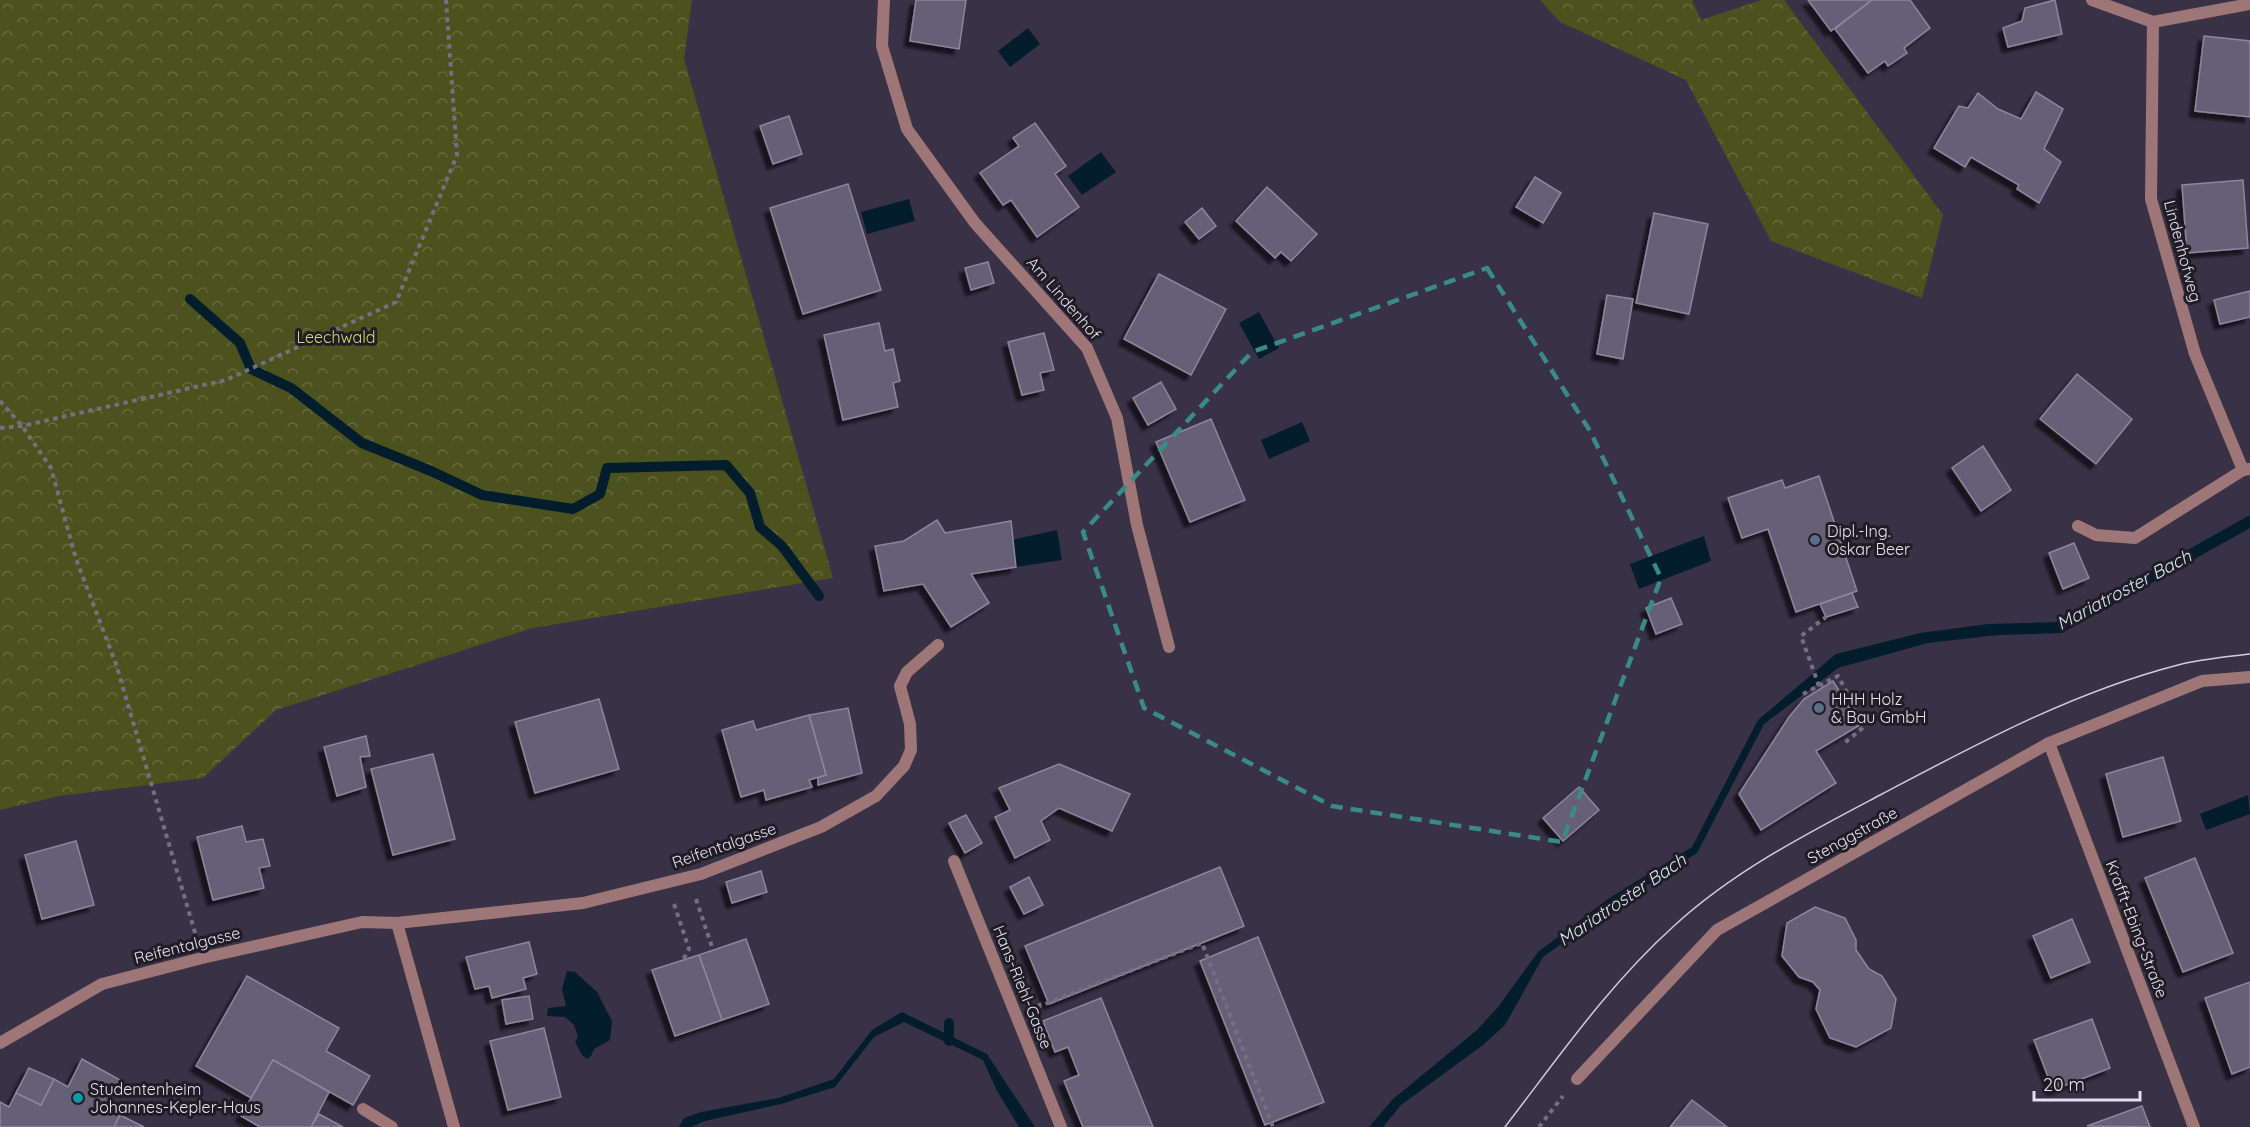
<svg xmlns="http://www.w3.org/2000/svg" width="2250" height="1127" font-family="Quicksand,sans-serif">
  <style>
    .forest { fill: url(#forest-crowns) }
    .water { fill: #031d2d }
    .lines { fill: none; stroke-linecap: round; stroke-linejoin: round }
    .stream { stroke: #031d2d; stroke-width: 10 }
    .building { fill: #666076; stroke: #8c859d; stroke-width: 1.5; filter: url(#shadow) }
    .path { stroke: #756f81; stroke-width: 4; stroke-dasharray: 4.5 4.5; stroke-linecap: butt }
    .service { stroke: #9e7677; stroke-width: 12 }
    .minor { stroke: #9e7677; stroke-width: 12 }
    .tram { stroke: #d1ccdb; stroke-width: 1.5 }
    .marked { fill: none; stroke: #3a8b88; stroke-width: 4.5; stroke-dasharray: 12 8; stroke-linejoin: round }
    .service-dot { fill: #5c6f8a; stroke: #1f1c25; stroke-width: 2 }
    .culture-dot { fill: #0f9aa8; stroke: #1f1c25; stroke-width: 2 }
    .labels { text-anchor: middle; stroke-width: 6; stroke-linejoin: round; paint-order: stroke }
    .street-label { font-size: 16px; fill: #e4e0ee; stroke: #1f1c25 }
    .park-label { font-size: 16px; fill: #cdde6b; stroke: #1f1c25 }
    .poi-label { font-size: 16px; fill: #e4e0ee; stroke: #1f1c25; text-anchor: start }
    .water-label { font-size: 18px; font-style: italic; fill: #d2e6f4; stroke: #1f1c25 }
  </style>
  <defs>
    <pattern id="forest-crowns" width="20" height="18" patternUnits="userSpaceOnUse" patternTransform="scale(1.5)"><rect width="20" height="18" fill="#4b521e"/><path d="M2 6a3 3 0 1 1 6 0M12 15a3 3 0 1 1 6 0" fill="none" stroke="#656b3f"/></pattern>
    <filter id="shadow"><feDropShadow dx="-5.5" dy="5.5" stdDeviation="1.5" flood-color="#0009"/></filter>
  </defs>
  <rect width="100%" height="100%" fill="#393247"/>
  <g class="forest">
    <path d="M0,0H692L684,59L833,578L533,628L276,710L203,778L59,796L0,810Z"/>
    <path d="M1540,0H1692L1701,20L1762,0H1784L1943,215L1922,298L1771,241L1686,80L1560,22Z"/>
  </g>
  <g class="water">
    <path d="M1028,28L1040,44L1010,67L998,51Z"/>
    <path d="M1101,152L1116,172L1082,195L1068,176Z"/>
    <path d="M909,199L915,221L867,234L861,212Z"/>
    <path d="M1259,312L1279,348L1259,359L1239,323Z"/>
    <path d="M1302,422L1310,441L1269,459L1261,440Z"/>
    <path d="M2250,515V528L2062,633L1998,635L1928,643L1838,668L1764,724L1697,853L1614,906L1543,957L1505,1025L1483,1045L1401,1105L1383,1127H1369L1393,1099L1477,1030L1498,1007L1538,952L1608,899L1692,847L1758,720L1836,654L1920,633L1988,624L2059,622Z"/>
    <path d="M1057,530L1062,560L1016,567L1012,540Z"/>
    <path d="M1704,536L1711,561L1639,589L1630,564Z"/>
    <path d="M2248,795L2250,814L2206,830L2200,814Z"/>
    <path d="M567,971L575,972L597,992L612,1021L610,1040L594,1049L591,1056L587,1059L582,1055L575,1042L578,1037L574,1025L565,1017L547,1016L548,1008L566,1006L562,989Z"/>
    <path d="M902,1012L987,1054L1035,1127H1019L997,1091L983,1060L904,1022L874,1037L835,1087L781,1104L705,1121L691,1127H679L684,1118L701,1112L778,1098L834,1079L872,1030Z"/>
  </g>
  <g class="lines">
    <g class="stream">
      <path d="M190,299L240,343L251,369L291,388L362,443L431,471L482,495L573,509L600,494L607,468L726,465L750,493L760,527L782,546L819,596"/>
      <path d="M949,1023V1041"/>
    </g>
  </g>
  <g class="building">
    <path d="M916,0H966L959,49L910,41Z"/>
    <path d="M1808,0H1872L1831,31Z"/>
    <path d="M1872,0H1910L1930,28L1904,48L1907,53L1888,66L1885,61L1868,73L1835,29Z"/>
    <path d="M2055,0L2062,34L2008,47L2003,28L2022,21L2025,8Z"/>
    <path d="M2204,36L2250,41V117L2195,111Z"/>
    <path d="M2036,92L2063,109L2044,149L2061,162L2039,203L2017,189L2019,185L1971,157L1965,167L1934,148L1959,106L1968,108L1978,93L1998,109L2021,119Z"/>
    <path d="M789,116L802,154L773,164L760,126Z"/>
    <path d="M1035,123L1066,166L1055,174L1079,207L1037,237L1011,200L1003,205L980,173L1019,146L1013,138Z"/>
    <path d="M1535,177L1561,193L1543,223L1516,207Z"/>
    <path d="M2243,180L2248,248L2187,253L2182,185Z"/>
    <path d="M848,184L881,290L803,314L770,208Z"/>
    <path d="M1267,187L1317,234L1291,261L1281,252L1275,258L1236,221Z"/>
    <path d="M1202,208L1216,226L1199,239L1185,222Z"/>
    <path d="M1654,213L1708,224L1689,314L1636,303Z"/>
    <path d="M988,262L994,283L971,290L965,268Z"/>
    <path d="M1159,274L1226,309L1191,375L1124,339Z"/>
    <path d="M2250,291V317L2220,324L2214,300Z"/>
    <path d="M1607,295L1633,299L1623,359L1597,354Z"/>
    <path d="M879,323L885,351L893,349L900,381L893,383L898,407L843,420L824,335Z"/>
    <path d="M1044,333L1054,370L1040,373L1044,390L1022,395L1008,342Z"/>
    <path d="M2077,374L2132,419L2096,464L2040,419Z"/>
    <path d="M1161,382L1176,409L1148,425L1133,398Z"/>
    <path d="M1211,419L1245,500L1190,522L1156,442Z"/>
    <path d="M1983,446L2011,490L1981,511L1952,468Z"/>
    <path d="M1819,476L1857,591L1796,612L1768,529L1742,538L1728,498L1782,480L1785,488Z"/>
    <path d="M937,520L945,533L1011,521L1016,567L971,574L989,603L951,627L923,584L884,591L875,546L904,541Z"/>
    <path d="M2074,543L2089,578L2063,589L2049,553Z"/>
    <path d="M1852,593L1858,607L1826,617L1820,604Z"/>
    <path d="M1671,598L1682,624L1656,634L1646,608Z"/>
    <path d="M1833,681L1860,725L1816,751L1836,783L1761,830L1739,794L1789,717L1804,699Z"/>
    <path d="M599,699L619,769L535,793L515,722Z"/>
    <path d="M848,708L862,773L818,785V777L826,775L809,715Z"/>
    <path d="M809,715L826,775L809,780L812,787L766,800L764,790L741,797L722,730L753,721L756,730Z"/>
    <path d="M366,736L370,756L360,757L366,787L337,796L324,747Z"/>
    <path d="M433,754L455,839L393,855L371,769Z"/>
    <path d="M2163,757L2181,821L2123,837L2106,774Z"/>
    <path d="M1059,764L1130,794L1112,831L1059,808L1041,821L1050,840L1015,858L995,817L1010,810L999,788Z"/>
    <path d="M1579,787L1599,810L1563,841L1543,818Z"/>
    <path d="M966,815L982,843L965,853L949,823Z"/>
    <path d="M242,826L246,842L263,839L270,866L259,868L264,888L213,900L197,837Z"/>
    <path d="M76,841L94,905L42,919L25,855Z"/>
    <path d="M2195,858L2233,953L2183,972L2145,878Z"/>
    <path d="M1220,867L1244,926L1049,1004L1025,946Z"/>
    <path d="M761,871L767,892L732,903L726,882Z"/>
    <path d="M1029,877L1043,905L1024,914L1010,887Z"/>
    <path d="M1815,907L1845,918L1856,940V950L1869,969L1882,976L1896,999L1891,1028L1856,1047L1830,1038L1816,1009L1820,990L1813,982L1799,977L1782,956L1787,923Z"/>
    <path d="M2072,919L2090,962L2051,978L2033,936Z"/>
    <path d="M1258,937L1324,1102L1265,1125L1200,961Z"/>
    <path d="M746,939L769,1004L722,1020L699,955Z"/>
    <path d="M529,942L537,974L523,978L526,989L492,998L489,986L475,989L466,957Z"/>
    <path d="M699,955L722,1020L675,1036L652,970Z"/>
    <path d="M247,976L339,1028L326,1051L370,1076L353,1105L273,1060L251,1098L196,1066Z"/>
    <path d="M2250,982V1067L2232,1074L2205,998Z"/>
    <path d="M529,996L533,1019L506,1024L502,1000Z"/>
    <path d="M1101,998L1153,1127H1083L1064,1081L1079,1075L1068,1047L1055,1052L1043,1021Z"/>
    <path d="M2092,1019L2110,1068L2053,1090L2034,1040Z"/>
    <path d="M544,1028L561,1097L508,1110L490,1041Z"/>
    <path d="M82,1059L120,1080L106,1108L120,1115L114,1127H0V1102L9,1107L16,1093L41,1105L54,1079L68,1087Z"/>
    <path d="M273,1060L329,1092L311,1127H260L241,1116Z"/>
    <path d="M29,1068L54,1079L41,1105L16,1093Z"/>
    <path d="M1692,1100L1727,1127H1670Z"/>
    <path d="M2142,1106L2150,1127L2087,1126Z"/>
    <path d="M319,1114L343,1127H311Z"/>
    <path d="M120,1115L144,1127H114Z"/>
  </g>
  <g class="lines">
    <g class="path">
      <path d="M0,401L22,426L51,468L76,559L116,664L196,936"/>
      <path d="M0,428L22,426L226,380L396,302L457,155L446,0"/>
      <path d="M1819,686L1801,636L1826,617"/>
      <path d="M1803,694L1838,676L1865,726L1842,745"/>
      <path d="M696,899L713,950"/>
      <path d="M674,904L689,949L683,960"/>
      <path d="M1039,1003L1040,1006L1202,943L1273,1127"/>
      <path d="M1539,1127L1563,1096"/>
    </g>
    <g class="service">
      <path d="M954,861L1061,1127"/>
      <path d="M0,1043L102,984L202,958L362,922L397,923L583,903L701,874L821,827L876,796L904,766L911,750L910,724L900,686L907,672L938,645"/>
      <path d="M363,1109L392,1127"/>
    </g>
    <g class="minor">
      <path d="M884,0L882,46L907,129L975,223L1087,348L1117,418L1137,525L1169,647"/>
      <path d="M2092,0L2153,22L2250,4"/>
      <path d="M2153,22L2151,199L2195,354L2243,470"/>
      <path d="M2078,526L2096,535L2135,538L2243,470L2249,469"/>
      <path d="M2049,743L2194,1127"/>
      <path d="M397,923L454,1127"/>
      <path d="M1577,1079L1717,930L2049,743L2202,681L2250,677"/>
    </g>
    <path class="tram" d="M1505,1127C1558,1058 1609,984 1675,925C1735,870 1810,832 1882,794C1977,744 2073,692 2178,665C2201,659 2226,657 2250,654"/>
  </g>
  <path class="marked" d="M1487,268L1590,431L1661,578L1562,842L1332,806L1144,708L1083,532L1252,352Z"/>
  <g class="service-dot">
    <circle cx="1815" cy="540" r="6"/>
    <circle cx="1819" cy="708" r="6"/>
  </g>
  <circle class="culture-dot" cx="78" cy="1098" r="6"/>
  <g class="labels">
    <g class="street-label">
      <text transform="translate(2183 251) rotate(75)" y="6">Lindenhofweg</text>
      <text transform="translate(1064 298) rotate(49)" y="6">Am Lindenhof</text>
      <text transform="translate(1852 835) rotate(-29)" y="6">Stenggstraße</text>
      <text transform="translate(724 845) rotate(-19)" y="6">Reifentalgasse</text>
      <text transform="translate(2137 929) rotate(69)" y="6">Krafft-Ebing-Straße</text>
      <text transform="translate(187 945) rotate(-14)" y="6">Reifentalgasse</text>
      <text transform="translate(1023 987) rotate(68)" y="6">Hans-Riehl-Gasse</text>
    </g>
    <g class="park-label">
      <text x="336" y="343">Leechwald</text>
    </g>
    <g class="poi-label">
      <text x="1827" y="537">Dipl.-Ing.<tspan x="1827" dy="18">Oskar Beer</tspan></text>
      <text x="1831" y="705">HHH Holz<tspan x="1831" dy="18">&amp; Bau GmbH</tspan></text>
      <text x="90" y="1095">Studentenheim<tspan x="90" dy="18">Johannes-Kepler-Haus</tspan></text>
    </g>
    <g class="water-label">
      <text transform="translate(2124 590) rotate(-28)" y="6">Mariatroster Bach</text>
      <text transform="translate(1622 900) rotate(-34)" y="6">Mariatroster Bach</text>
    </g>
  </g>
  <path d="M2034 1091v9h106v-9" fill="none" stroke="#e4e0ee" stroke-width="3"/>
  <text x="2043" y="1091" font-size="18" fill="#e4e0ee" stroke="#1f1c25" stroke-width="4.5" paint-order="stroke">20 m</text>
</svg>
